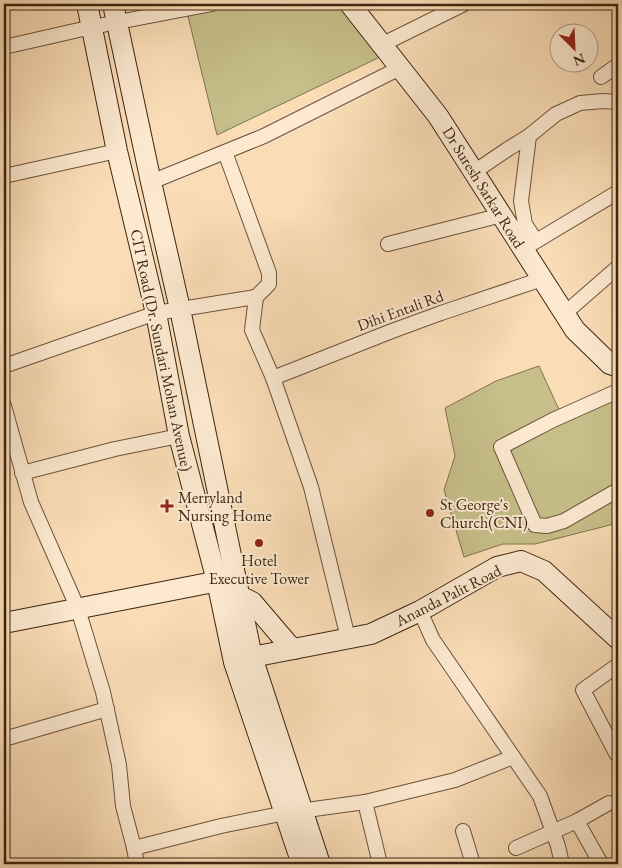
<svg xmlns="http://www.w3.org/2000/svg" width="622" height="868" font-family="'EB Garamond',serif">
  <style>
    .green { fill: #c6bf89; stroke: #82724e }
    .lines { fill: none; stroke-linecap: round; stroke-linejoin: round }
    .street-casing { stroke: #6c533b; stroke-width: 16 }
    .secondary-casing { stroke: #3d2512; stroke-width: 22 }
    .street { stroke: #fce9d0; stroke-width: 14 }
    .secondary { stroke: #fce9d0; stroke-width: 20 }
    .poi-dot { fill: #8f2418; stroke: #fce9d0; stroke-width: 2 }
    .labels { text-anchor: middle; stroke-width: 4; stroke-linejoin: round; paint-order: stroke }
    .street-label { font-size: 16px; fill: #3d2512; stroke: #fce9d0 }
    .poi-label { font-size: 16px; fill: #3d2512; stroke: #fce9d0; text-anchor: start }
  </style>
  <rect width="100%" height="100%" fill="#faddb7"/>
  <filter id="stains"><feTurbulence type="fractalNoise" baseFrequency=".004" numOctaves="4"/><feColorMatrix values="0 0 0 0 .2 0 0 0 0 .09 0 0 0 0 .02 0 0 0 .5 -.17"/></filter>
  <radialGradient id="worn" r=".72"><stop offset=".6" stop-color="#630" stop-opacity="0"/><stop offset="1" stop-color="#630" stop-opacity=".3"/></radialGradient>
  <g class="green">
    <path d="M185,4H338L380,57L217,135Z"/>
    <path d="M539,366L561,414L618,382V523L535,544H503L464,557L444,490L455,456L445,408L496,381Z"/>
  </g>
  <g class="lines">
    <defs>
      <g id="street">
        <path d="M381,45L464,4"/>
        <path d="M4,47L92,27L212,4"/>
        <path d="M601,77L618,65"/>
        <path d="M529,136L521,201L525,224L536,241"/>
        <path d="M225,152L269,273V284L256,297"/>
        <path d="M474,172L508,149L529,136L556,114L580,103L603,101L618,102"/>
        <path d="M4,176L117,151"/>
        <path d="M151,182L264,136L400,68"/>
        <path d="M388,244L502,215"/>
        <path d="M523,249L618,192"/>
        <path d="M564,314L618,267"/>
        <path d="M4,366L156,313L256,297L252,330L273,378L311,487L348,638"/>
        <path d="M273,378L392,331L441,313L542,279"/>
        <path d="M618,391L553,420L501,447L535,525L547,526L564,521L618,490"/>
        <path d="M4,406L31,502L78,609L103,692L119,765L123,806L134,848L137,864"/>
        <path d="M22,473L115,449L179,436"/>
        <path d="M420,611L433,640L540,796L558,846L562,864"/>
        <path d="M4,739L107,709"/>
        <path d="M617,755L583,690L618,665"/>
        <path d="M365,802L380,864"/>
        <path d="M577,821L601,864"/>
        <path d="M463,831L473,864"/>
        <path d="M134,848L221,826L285,813L365,802L455,780L513,757"/>
        <path d="M516,848L577,821L609,803"/>
      </g>
      <g id="secondary">
        <path d="M87,4L117,151L156,313L179,436L217,581L234,662L302,864"/>
        <path d="M113,4L151,182L180,309L252,657L320,864"/>
        <path d="M350,4L438,116L575,330L610,364L618,367"/>
        <path d="M239,598L246,599L252,602L287,643L294,649"/>
        <path d="M4,623L229,579"/>
        <path d="M252,657L371,634L420,611L497,567L521,561L544,571L618,639"/>
      </g>
    </defs>
    <use href="#street" class="street-casing"/>
    <use href="#secondary" class="secondary-casing"/>
    <use href="#street" class="street"/>
    <use href="#secondary" class="secondary"/>
  </g>
  <g class="poi-dot">
    <path d="M164.5 498.5h5v5h5v5h-5v5h-5v-5h-5v-5h5z"/>
    <circle cx="430" cy="513" r="5"/>
    <circle cx="259" cy="543" r="5"/>
  </g>
  <g class="labels">
    <g class="street-label">
      <text transform="translate(484 187) rotate(58)" y="6">Dr Suresh Sarkar Road</text>
      <text transform="translate(400 310) rotate(-20)" y="6">Dihi Entali Rd</text>
      <text transform="translate(162 350) rotate(78)" y="6">CIT Road (Dr. Sundari Mohan Avenue)</text>
      <text transform="translate(448 595) rotate(-27)" y="6">Ananda Palit Road</text>
    </g>
    <g class="poi-label">
      <text x="178" y="503">Merryland<tspan x="178" dy="18">Nursing Home</tspan></text>
      <text x="440" y="510">St George's<tspan x="440" dy="18">Church(CNI)</tspan></text>
      <text x="259" y="566" text-anchor="middle">Hotel<tspan x="259" dy="18">Executive Tower</tspan></text>
    </g>
  </g>
  <rect width="622" height="868" fill="none" stroke="#faddb7" stroke-width="20"/>
  <rect x="5" y="5" width="612" height="858" fill="none" stroke="#3d2512" stroke-width="2.5"/>
  <rect x="10" y="10" width="602" height="848" fill="none" stroke="#3d2512"/>
  <g transform="translate(574 48) rotate(156)"><circle r="24" fill="#fce9d0" stroke="#b09b84"/>
  <path d="M0-4L9 19L0 12L-9 19Z" fill="#8f2418"/>
  <text y="-8" font-size="14" font-weight="bold" text-anchor="middle" fill="#3d2512">N</text>
  </g>
  <rect width="100%" height="100%" filter="url(#stains)"/>
  <rect width="100%" height="100%" fill="url(#worn)"/>
</svg>
